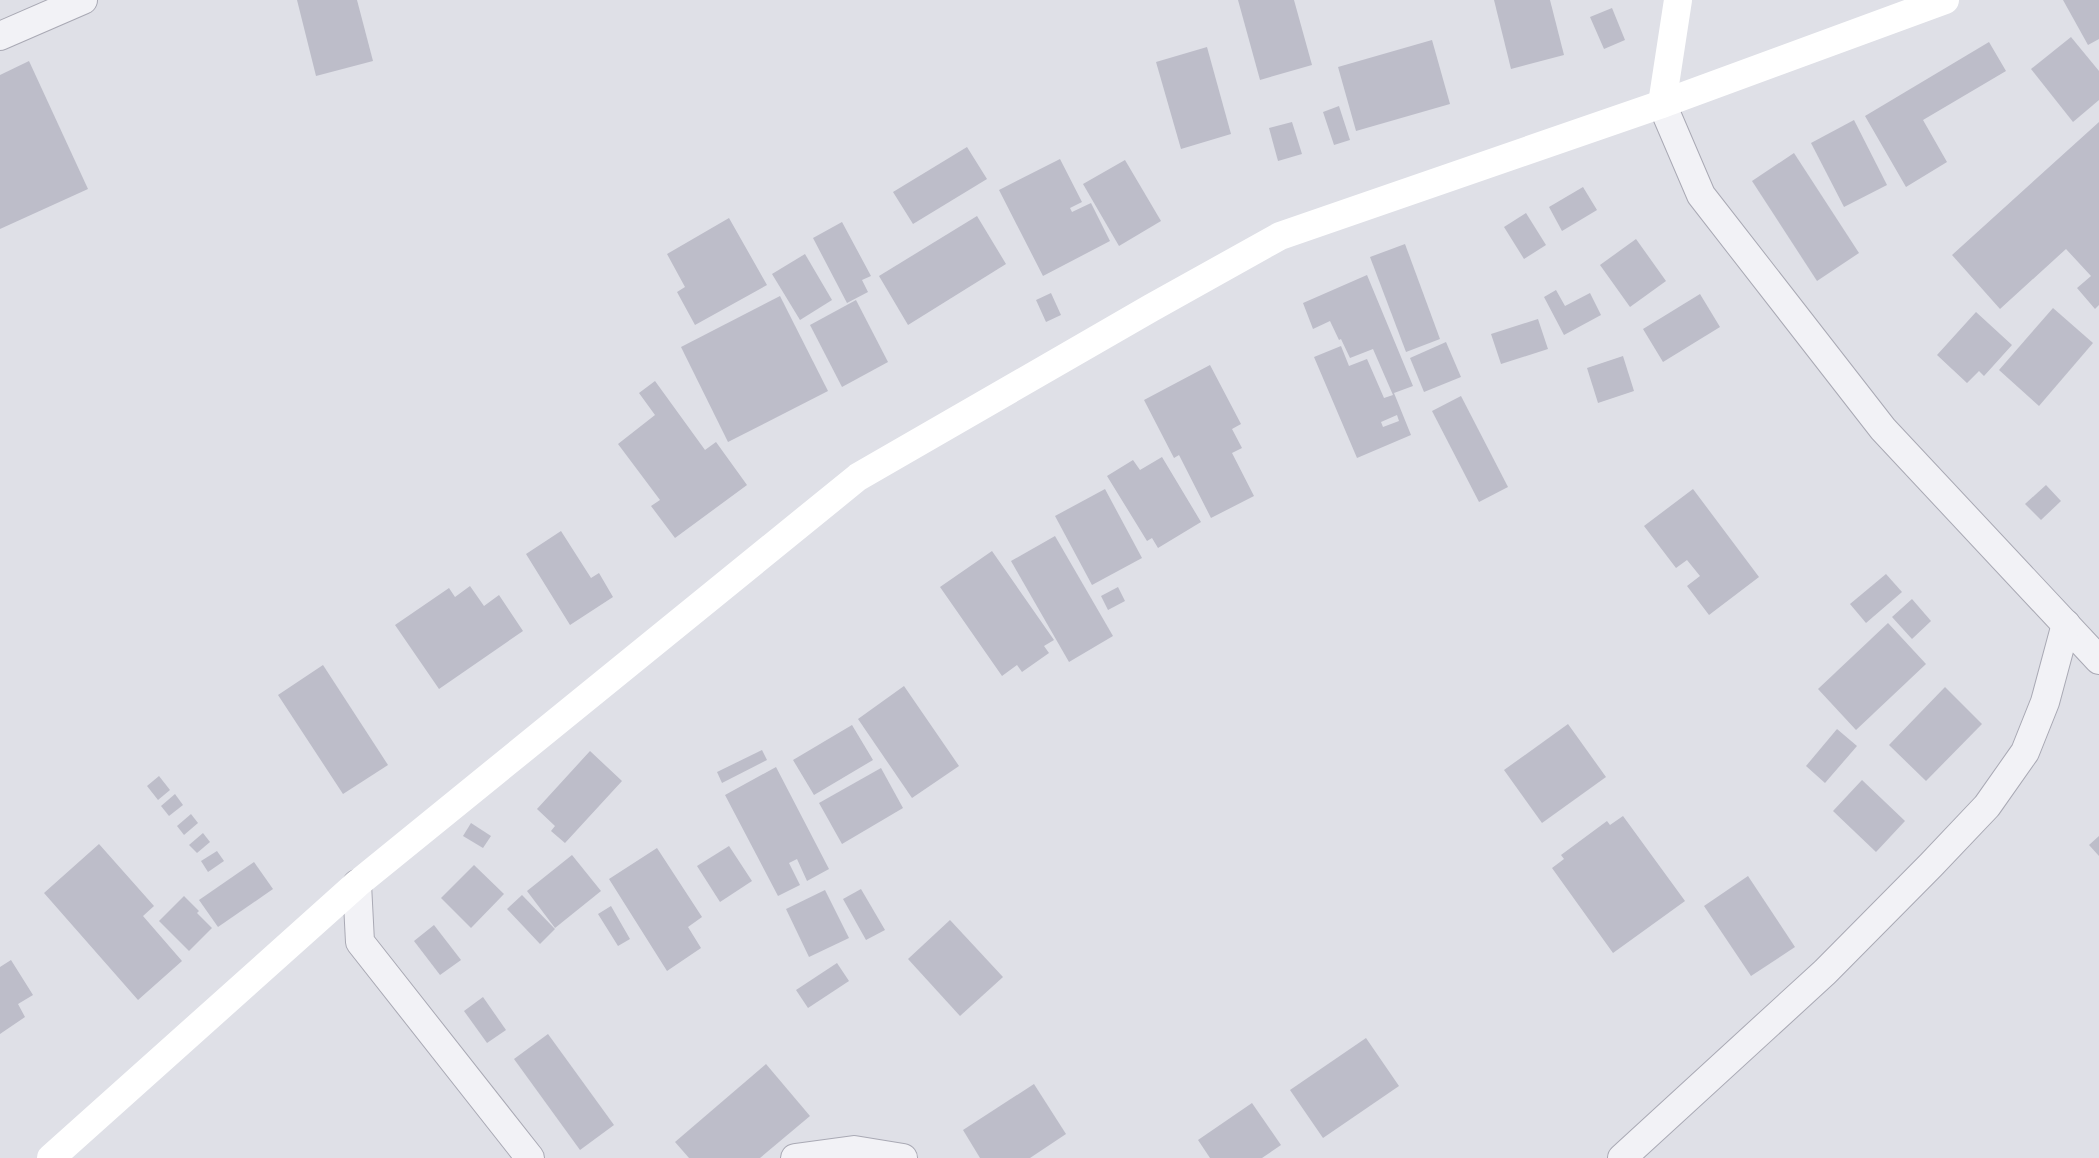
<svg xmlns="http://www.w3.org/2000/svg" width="2099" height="1158" font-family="Signika,sans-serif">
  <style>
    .building { fill: #bdbdc9; fill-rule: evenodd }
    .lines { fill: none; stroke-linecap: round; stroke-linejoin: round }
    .street-casing { stroke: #a9a9b4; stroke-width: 30 }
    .street { stroke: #f2f2f6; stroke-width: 28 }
    .secondary { stroke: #fff; stroke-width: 28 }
  </style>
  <rect width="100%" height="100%" fill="#dfe0e7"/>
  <g class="building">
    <path d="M297,0H357L373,61L316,76Z"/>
    <path d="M1238,0H1294L1312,65L1260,80Z"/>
    <path d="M1494,0H1550L1564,55L1511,69Z"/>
    <path d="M2063,0H2099V39L2088,45Z"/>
    <path d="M1612,8L1625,40L1604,49L1590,17Z"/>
    <path d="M2071,37L2099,71V100L2073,122L2031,69Z"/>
    <path d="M1432,40L1450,104L1356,131L1338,67Z"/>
    <path d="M1989,42L2006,71L1923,120L1947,162L1906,187L1865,116Z"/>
    <path d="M1207,47L1231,134L1181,149L1156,62Z"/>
    <path d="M29,61L88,189L0,229V75Z"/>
    <path d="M1339,106L1350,140L1334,145L1323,112Z"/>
    <path d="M1854,120L1887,185L1844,207L1811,143Z"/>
    <path d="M1292,122L1302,154L1278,161L1269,128Z"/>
    <path d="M2099,122V305L2095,309L2077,288L2091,276L2066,249L2000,309L1952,255Z"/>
    <path d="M967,147L987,179L913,224L893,192Z"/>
    <path d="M1794,153L1859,253L1817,281L1752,181Z"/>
    <path d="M1060,159L1082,202L1070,208L1072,212L1091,203L1110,241L1043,276L999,190Z"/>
    <path d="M1125,160L1161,221L1119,246L1083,184Z"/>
    <path d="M1583,187L1597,210L1562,231L1549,207Z"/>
    <path d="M1526,213L1546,245L1524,259L1504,227Z"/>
    <path d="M977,216L1006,264L908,325L879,276Z"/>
    <path d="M729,218L767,285L695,325L677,292L685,287L667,254Z"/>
    <path d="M842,222L871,276L862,280L868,292L847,303L813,238Z"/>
    <path d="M1636,239L1666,281L1630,307L1600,265Z"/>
    <path d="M1405,244L1440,339L1406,352L1370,257Z"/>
    <path d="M805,254L832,300L800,320L772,274Z"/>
    <path d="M1367,275L1413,386L1394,393L1411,435L1357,458L1314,357L1341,346L1349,366L1367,359L1384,398L1393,395L1373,349L1350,358L1341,339L1339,340L1330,321L1313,329L1303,303ZM1397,415L1399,421L1383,427L1381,422Z"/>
    <path d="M1556,290L1565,306L1590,293L1601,315L1564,335L1544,297Z"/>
    <path d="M1051,293L1061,315L1046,322L1036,300Z"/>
    <path d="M1700,294L1720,327L1663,362L1643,329Z"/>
    <path d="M780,296L828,391L728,442L681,347Z"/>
    <path d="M856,300L888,362L842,387L810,325Z"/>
    <path d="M2053,308L2093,343L2039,406L1999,370Z"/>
    <path d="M1976,312L2012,345L1984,376L1979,371L1967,383L1937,355Z"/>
    <path d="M1538,319L1548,349L1501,364L1491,334Z"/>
    <path d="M1446,342L1461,377L1424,392L1410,358Z"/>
    <path d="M1623,356L1634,391L1598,403L1587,368Z"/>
    <path d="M1210,365L1241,424L1232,429L1242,448L1232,453L1254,496L1211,518L1179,455L1174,458L1144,400Z"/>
    <path d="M655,381L705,450L716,442L747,485L675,538L651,506L660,500L618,444L655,415L639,393Z"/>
    <path d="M1461,396L1508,487L1479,502L1432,411Z"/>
    <path d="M1162,457L1201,522L1158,548L1152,538L1147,541L1107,476L1133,460L1140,470Z"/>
    <path d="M2046,485L2061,501L2041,520L2025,504Z"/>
    <path d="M1105,489L1142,558L1092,585L1055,516Z"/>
    <path d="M1693,489L1759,577L1709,615L1687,586L1700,576L1687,560L1676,568L1644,526Z"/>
    <path d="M561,531L591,578L599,573L613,597L570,625L526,554Z"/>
    <path d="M1055,536L1113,636L1069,662L1011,561Z"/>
    <path d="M992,551L1054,640L1044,646L1049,653L1022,672L1017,665L1002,676L940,587Z"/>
    <path d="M1886,574L1902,592L1866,623L1850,604Z"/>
    <path d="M470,586L484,606L499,595L523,631L439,689L395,625L449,588L455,597Z"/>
    <path d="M1118,587L1125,601L1108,610L1101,596Z"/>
    <path d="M1912,599L1931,621L1912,639L1892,617Z"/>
    <path d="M1888,623L1926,664L1856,730L1818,689Z"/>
    <path d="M323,665L388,765L343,794L278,695Z"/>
    <path d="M904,686L959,766L912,798L858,719Z"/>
    <path d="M1945,687L1982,724L1926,781L1889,745Z"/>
    <path d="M1568,724L1606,777L1542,823L1504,770Z"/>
    <path d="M852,725L873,760L814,795L793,760Z"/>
    <path d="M1837,729L1857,746L1825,783L1806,766Z"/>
    <path d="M762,750L767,760L722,783L717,772Z"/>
    <path d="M590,751L622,781L565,843L551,831L555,826L537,809Z"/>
    <path d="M776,767L829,869L807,881L797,859L789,863L800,885L778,896L725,795Z"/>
    <path d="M881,768L903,808L842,844L819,803Z"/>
    <path d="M159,776L170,790L158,800L147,786Z"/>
    <path d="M1862,780L1905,821L1876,852L1833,811Z"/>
    <path d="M175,794L183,805L169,816L161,806Z"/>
    <path d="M191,814L198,823L184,835L177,826Z"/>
    <path d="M1623,816L1685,901L1613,953L1552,868L1564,859L1561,855L1607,821L1610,825Z"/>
    <path d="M471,823L491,836L483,848L463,836Z"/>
    <path d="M203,833L210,842L197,853L189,845Z"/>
    <path d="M2099,836V856L2089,845Z"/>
    <path d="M99,844L154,906L143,916L182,961L138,1000L44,893Z"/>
    <path d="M729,846L752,881L720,902L697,866Z"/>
    <path d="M657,848L702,917L688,927L701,948L667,971L609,879Z"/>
    <path d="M217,851L224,861L208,872L201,861Z"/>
    <path d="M572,855L601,891L555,928L527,891Z"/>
    <path d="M254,862L273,889L218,927L199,900Z"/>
    <path d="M474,865L504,894L471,928L441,898Z"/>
    <path d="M1748,876L1795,947L1751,976L1704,906Z"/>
    <path d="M861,889L885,930L866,940L843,899Z"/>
    <path d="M825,890L849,938L809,957L786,909Z"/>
    <path d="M522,895L555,929L540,944L507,909Z"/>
    <path d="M184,896L199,911L197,913L212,928L189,951L159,921Z"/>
    <path d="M611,906L630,939L618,946L598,914Z"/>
    <path d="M950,920L1003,977L960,1016L908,959Z"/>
    <path d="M434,925L461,960L440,975L414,941Z"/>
    <path d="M11,960L33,995L18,1004L25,1017L0,1034V967Z"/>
    <path d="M837,963L849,981L808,1008L796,990Z"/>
    <path d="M483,997L506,1030L487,1043L464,1011Z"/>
    <path d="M548,1034L614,1125L580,1150L514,1059Z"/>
    <path d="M1366,1038L1399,1086L1323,1138L1290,1090Z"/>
    <path d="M766,1064L810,1116L760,1158H689L675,1142Z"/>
    <path d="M1034,1084L1066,1134L1030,1158H980L963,1130Z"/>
    <path d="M1252,1103L1281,1145L1262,1158H1210L1198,1140Z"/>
  </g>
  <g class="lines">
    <defs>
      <g id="street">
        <path d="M0,36L83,0"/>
        <path d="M1662,104L1701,195L1883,429L2099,660"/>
        <path d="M357,884L360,942L530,1158"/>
        <path d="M795,1158L854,1150L903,1158"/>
        <path d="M1622,1158L1825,972L1931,865L1987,806L2025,752L2045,702L2066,624"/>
      </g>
    </defs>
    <use href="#street" class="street-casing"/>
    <use href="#street" class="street"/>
    <g class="secondary">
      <path d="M1662,104L1678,0"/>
      <path d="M51,1158L357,884L858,477L1151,308L1280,236L1662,104L1945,0"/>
    </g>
  </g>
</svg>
